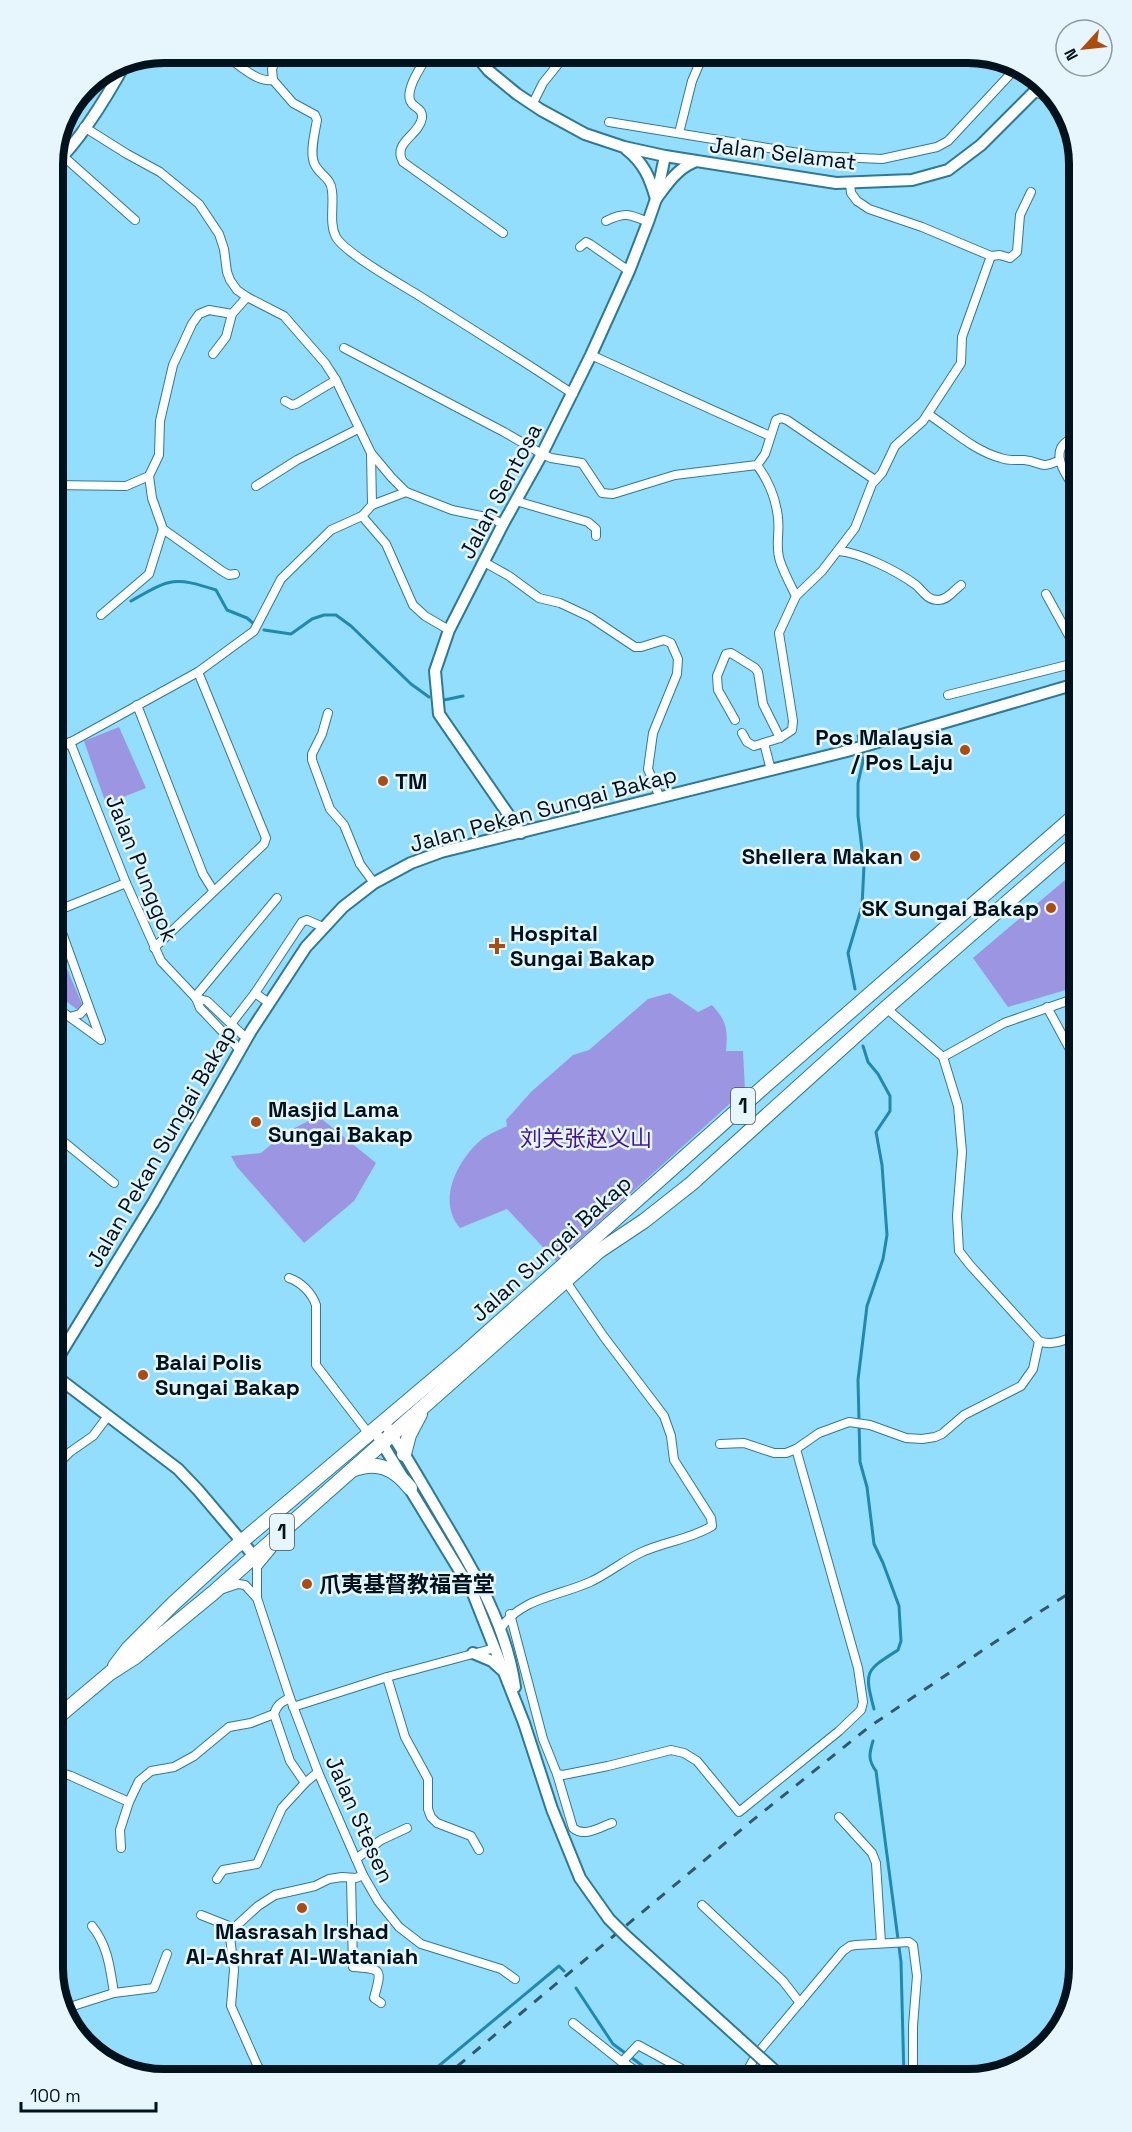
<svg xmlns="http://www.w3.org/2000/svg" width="1132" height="2132" font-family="'Space Grotesk','Noto Sans SC',sans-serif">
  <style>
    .green { fill: #9c96e2 }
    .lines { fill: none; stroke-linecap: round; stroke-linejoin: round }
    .stream { stroke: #2089ad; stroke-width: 3 }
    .minor-casing { stroke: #2d7a96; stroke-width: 10 }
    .tertiary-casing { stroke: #2d7a96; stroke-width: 14 }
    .secondary-casing { stroke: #2d7a96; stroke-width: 14 }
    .trunk-casing { stroke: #2d7a96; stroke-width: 16 }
    .minor { stroke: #fff; stroke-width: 8 }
    .tertiary { stroke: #fff; stroke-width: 10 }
    .secondary { stroke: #fff; stroke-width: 10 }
    .trunk { stroke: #fff; stroke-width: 14 }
    .rail { stroke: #325868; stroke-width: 3; stroke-dasharray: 10 10; stroke-linecap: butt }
    .tertiary-bridge-casing { stroke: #2d7a96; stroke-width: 14; stroke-linecap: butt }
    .tertiary-bridge { stroke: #fff; stroke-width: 10 }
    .poi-dot { fill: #ad4c0c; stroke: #e7f5fc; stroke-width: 2 }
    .labels { text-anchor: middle; stroke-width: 5; stroke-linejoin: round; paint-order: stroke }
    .shield { fill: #e7f5fc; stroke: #45565e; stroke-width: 1.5 }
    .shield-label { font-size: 21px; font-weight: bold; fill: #00121b }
    .street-label { font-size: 22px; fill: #00121b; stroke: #e7f5fc }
    .poi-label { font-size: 22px; font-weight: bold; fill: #00121b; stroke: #e7f5fc; text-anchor: start }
    .park-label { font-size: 22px; fill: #40139e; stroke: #e7f5fc }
    .rim { fill: none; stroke: #00121b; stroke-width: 8 }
  </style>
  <rect width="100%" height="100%" fill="#93defd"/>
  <g class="green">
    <path d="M119,727L146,788L106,804L84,741Z"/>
    <path d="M1078,869L1079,877V986L1008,1007L973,958Z"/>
    <path d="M53,936L88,1018L53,991Z"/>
    <path d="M670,993L698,1012L712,1005C727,1021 728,1030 726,1051H743L745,1090L556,1261L507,1209L460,1228C436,1201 458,1159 482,1139C489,1134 499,1130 507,1126L506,1120L531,1092L573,1055L589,1050L648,999Z"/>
    <path d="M318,1116L376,1163L354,1201L304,1243L237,1167L231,1156L261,1153L285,1133Z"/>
  </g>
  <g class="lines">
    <g class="stream">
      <path d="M131,601C170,579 173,576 216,590L227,610L247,618L254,624"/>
      <path d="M264,630L291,634L312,619L324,615H336L351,626L411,684L429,697"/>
      <path d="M444,700L463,696"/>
      <path d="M858,736L860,745"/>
      <path d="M855,989L848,953L862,906L864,866L858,816V783L863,761L861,751"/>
      <path d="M863,1046L868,1062L878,1074L890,1096V1111L876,1132L882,1165L887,1235L883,1259L867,1306L858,1380L860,1462L867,1487L874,1544L883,1563L899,1606L901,1641L898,1650C865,1671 864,1671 874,1709"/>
      <path d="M873,1741C869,1754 868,1760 876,1771L901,1962L904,2079"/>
      <path d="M576,1988L613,2044L655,2075L666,2079"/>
      <path d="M423,2079L559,1966L564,1971"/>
    </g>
    <defs>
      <g id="minor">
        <path d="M221,53C236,61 255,83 273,80"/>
        <path d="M278,53L272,69L273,80L293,103L315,115L317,120C315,132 309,154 315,165C321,176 331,178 332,191C334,205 329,224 336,237C345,253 400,284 418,295C470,328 522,360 573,394"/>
        <path d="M430,53C423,63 406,87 410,100C412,108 423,107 422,118C419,136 392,142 403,162L503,233"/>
        <path d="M785,53C824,57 868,70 904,53"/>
        <path d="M1035,92L1054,100"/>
        <path d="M532,105L543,83L567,53"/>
        <path d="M609,122L817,156L882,159L937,147L948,141L1017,67"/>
        <path d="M84,127L127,154L160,172L199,204L219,234L224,249L227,272L230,280L237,290L247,297L284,316L325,363L336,380L371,453L392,478L406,492L452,510L491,518L503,524"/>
        <path d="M679,133L692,81L704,53"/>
        <path d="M63,156L135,220"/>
        <path d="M606,221C625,212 629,214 648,222"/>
        <path d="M580,247L586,242L590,244L629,271"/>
        <path d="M991,256L1000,255L1010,258L1017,252L1020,215L1031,192"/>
        <path d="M232,314L209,310L199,314L192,324L173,365L160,421L159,455L149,476L152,498L163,529L222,571L229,575L235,574"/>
        <path d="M344,348L504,432L542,454L551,458L582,463L602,493L613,494L675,475L757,465L765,454L776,420L781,418L787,420L875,480"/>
        <path d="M213,354L226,337L232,314L247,297"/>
        <path d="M591,355L770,436"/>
        <path d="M285,401L292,405L296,404L336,380"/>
        <path d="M928,414C951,429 974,451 1001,458C1008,461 1016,460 1024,460C1043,462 1039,470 1060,460"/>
        <path d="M371,453L372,505"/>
        <path d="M757,465C768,480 776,499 778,518C780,533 775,546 780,561C784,573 790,584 796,596"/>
        <path d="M53,485L126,486L149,476"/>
        <path d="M256,486L297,460L358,429"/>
        <path d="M1079,495C1072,483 1054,462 1061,448C1064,441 1074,437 1079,433"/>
        <path d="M516,501L588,522L596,529V536"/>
        <path d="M362,516L386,544L413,605L425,616L449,630"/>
        <path d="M839,551C861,553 897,571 916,585C923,591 927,600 938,600C948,600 954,590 961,585"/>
        <path d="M484,562L509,576L539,598L560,603L590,617L635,647H641L664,640L671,643L678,659L677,674L653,733L648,769L660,798"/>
        <path d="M1046,594L1079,654"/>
        <path d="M101,615L149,574L163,529"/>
        <path d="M198,672L254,631L281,579L331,530L362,516L372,505L406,492"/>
        <path d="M948,695L1079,662"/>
        <path d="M137,705L203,874L213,890"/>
        <path d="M328,713L322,734L312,754V760L330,809L344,825L360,864L374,883"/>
        <path d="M735,720L718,690L717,676L726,654L731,653L755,668L758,672L763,704L780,738"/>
        <path d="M742,733L747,742L754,746L780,738L792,730L793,721L779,633L796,596L822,571L855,528L872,484L882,473L895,446L923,421L961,363L962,337L991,256L922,227L869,209L857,201L851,193L850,183"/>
        <path d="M70,742L126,883L161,961L196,998L200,1008L240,1050"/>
        <path d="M764,743L771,770"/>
        <path d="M53,752L198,672L266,838L264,844L154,948"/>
        <path d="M53,908L101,1040"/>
        <path d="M54,912L126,883"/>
        <path d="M255,993L269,1003"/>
        <path d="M195,997L277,898"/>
        <path d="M196,998L207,1001L247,1039"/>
        <path d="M53,1005L100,1039"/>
        <path d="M1047,1007L1079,1066"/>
        <path d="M886,1008L943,1057L958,1106L962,1152L957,1216L959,1251L970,1265L1039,1341C1052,1347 1067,1339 1079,1334"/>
        <path d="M70,1017L80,1014L88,1005"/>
        <path d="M231,1024L255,993L302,922L307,920L323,927"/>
        <path d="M943,1057L1004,1023L1079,997"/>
        <path d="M53,1133L114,1183"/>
        <path d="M289,1278C301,1282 312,1293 316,1305V1365L369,1434"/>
        <path d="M720,1444L744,1443L774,1453H786L796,1449L819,1433L849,1422L870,1425L906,1438L922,1439L935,1437L942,1434L964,1415L1021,1386L1033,1369L1039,1341"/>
        <path d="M53,1469L70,1452L93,1436L108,1416"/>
        <path d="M272,1549L257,1567V1598L290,1698L318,1772L363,1875L378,1901L399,1927L421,1944L501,1969L515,1979"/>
        <path d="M223,1589L238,1584L245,1585L256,1597"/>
        <path d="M510,1614L543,1739L557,1774L563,1775L608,1766L671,1750L684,1753L697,1761L739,1812L839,1731L861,1710L863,1702L858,1668L796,1449"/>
        <path d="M501,1628C521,1598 559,1596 590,1582C608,1574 624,1560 642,1552C664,1542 691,1539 712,1526L711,1518L674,1460L671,1436L664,1416L604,1337L565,1280"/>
        <path d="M387,1677L405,1737L428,1779V1809L431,1817L437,1823L471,1836L479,1850"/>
        <path d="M290,1698C281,1702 277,1705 274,1714L290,1761L305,1783"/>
        <path d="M293,1707L387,1677L495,1648"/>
        <path d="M53,1770L71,1776L129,1802"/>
        <path d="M557,1774L573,1828C584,1838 600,1827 612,1823"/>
        <path d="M839,1817L872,1853L876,1863L881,1943"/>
        <path d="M121,1848L120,1830L129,1802L139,1781L151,1771L174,1767L194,1756L229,1727L251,1723L274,1714"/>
        <path d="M356,1859L381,1840L407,1828"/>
        <path d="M351,1878L353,1967C383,1969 382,1969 374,1998L381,2003"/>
        <path d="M217,1879L223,1870L257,1864L282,1808L305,1783L318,1772"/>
        <path d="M702,1905L783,1981L800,2003"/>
        <path d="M201,1915L234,1928"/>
        <path d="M92,1926C108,1946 110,1968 114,1993"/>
        <path d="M62,2012L76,2005L114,1993L154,1988L167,1954"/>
        <path d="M573,2023L622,2062L649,2079"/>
        <path d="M622,2062L638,2045L700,2079"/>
        <path d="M239,2079L258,2067"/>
        <path d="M270,2079L258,2067L231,2006L234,1970L230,1937L234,1928L258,1906L275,1895L315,1886L329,1879L342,1877L356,1878L363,1875"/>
        <path d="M609,2079L627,2065"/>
        <path d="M743,2079L756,2055L843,1951L850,1946L856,1945L909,1942L913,1945L917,1976L913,2026V2079"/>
      </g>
      <g id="tertiary">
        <path d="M521,833L439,714L435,671L449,630L503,524L542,454L591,355L629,271L648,222L656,199L665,156"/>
        <path d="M53,1374L178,1469L198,1490L254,1556"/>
        <path d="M384,1422C404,1452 422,1484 441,1516C473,1570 506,1623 515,1687"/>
        <path d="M374,1430L472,1591L524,1723"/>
        <path d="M473,1653L492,1661L502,1670"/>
      </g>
      <g id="secondary">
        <path d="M474,53L489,71L517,94L541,110L585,134L624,147L665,156L836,183L912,180L948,170L981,145L1041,85"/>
        <path d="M626,149C644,163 650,178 656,199"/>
        <path d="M53,166C82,139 108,95 127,60"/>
        <path d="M656,199C667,184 677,169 694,162"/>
        <path d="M53,1366L153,1203L251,1031L306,947L343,907L374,883L411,863L441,852L847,751L1079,683"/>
      </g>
      <g id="trunk">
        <path d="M404,1454L409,1435L420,1414"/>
        <path d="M352,1470C377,1460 394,1468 410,1488"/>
        <path d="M115,1666L128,1649L174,1603L234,1548L466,1352L767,1084L1079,812"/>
        <path d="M53,1721L110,1673L135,1657L213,1593L599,1251L644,1221L691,1184L886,1008L1079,840"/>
      </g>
    </defs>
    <use href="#minor" class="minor-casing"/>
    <use href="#tertiary" class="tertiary-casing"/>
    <use href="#secondary" class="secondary-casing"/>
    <use href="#trunk" class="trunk-casing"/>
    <use href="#minor" class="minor"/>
    <use href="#tertiary" class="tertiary"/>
    <use href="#secondary" class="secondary"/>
    <use href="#trunk" class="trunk"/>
    <path class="rail" d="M442,2079L748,1824L869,1727L1038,1613L1079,1587"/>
    <defs>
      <path id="tertiary-bridge" d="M524,1723L552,1809L580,1878L609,1919L626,1936L784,2079"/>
    </defs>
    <use href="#tertiary-bridge" class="tertiary-bridge-casing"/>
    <use href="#tertiary-bridge" class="tertiary-bridge"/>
  </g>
  <g class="poi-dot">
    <circle cx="965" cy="750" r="6"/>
    <circle cx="383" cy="781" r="6"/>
    <circle cx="915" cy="856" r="6"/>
    <circle cx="1051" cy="908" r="6"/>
    <path d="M494 937h6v6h6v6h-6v6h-6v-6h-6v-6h6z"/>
    <circle cx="256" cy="1122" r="6"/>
    <circle cx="143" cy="1375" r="6"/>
    <circle cx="307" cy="1584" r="6"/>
    <circle cx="302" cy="1908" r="6"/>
  </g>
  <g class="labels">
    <g class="shield">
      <rect x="731" y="1088" width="24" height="36" rx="4.5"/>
      <rect x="270" y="1514" width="24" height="36" rx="4.5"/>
    </g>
    <g class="shield-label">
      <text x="743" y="1113">1</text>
      <text x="282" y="1539">1</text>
    </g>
    <g class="street-label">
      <text transform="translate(783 153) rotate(7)" y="8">Jalan Selamat</text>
      <text transform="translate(500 491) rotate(-62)" y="8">Jalan Sentosa</text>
      <text transform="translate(543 809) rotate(-15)" y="8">Jalan Pekan Sungai Bakap</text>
      <text transform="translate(142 868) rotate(68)" y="8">Jalan Punggok</text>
      <text transform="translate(161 1146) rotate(-60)" y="8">Jalan Pekan Sungai Bakap</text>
      <text transform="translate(551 1248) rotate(-42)" y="8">Jalan Sungai Bakap</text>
      <text transform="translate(360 1819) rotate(66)" y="8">Jalan Stesen</text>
    </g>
    <g class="poi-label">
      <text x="953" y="745" text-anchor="end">Pos Malaysia<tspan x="953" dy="25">/ Pos Laju</tspan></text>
      <text x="395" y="789">TM</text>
      <text x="903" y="864" text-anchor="end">Shellera Makan</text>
      <text x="1039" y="916" text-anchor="end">SK Sungai Bakap</text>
      <text x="510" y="941">Hospital<tspan x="510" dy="25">Sungai Bakap</tspan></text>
      <text x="268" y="1117">Masjid Lama<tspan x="268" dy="25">Sungai Bakap</tspan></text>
      <text x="155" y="1370">Balai Polis<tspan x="155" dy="25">Sungai Bakap</tspan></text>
      <text x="319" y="1592">爪夷基督教福音堂</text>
      <text x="302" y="1939" text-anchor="middle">Masrasah Irshad<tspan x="302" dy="25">Al-Ashraf Al-Wataniah</tspan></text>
    </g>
    <g class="park-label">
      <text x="586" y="1146">刘关张赵义山</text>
    </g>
  </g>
  <path d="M0 0H1132V2132H0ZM164 63H968A101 101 0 0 1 1069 164V1968A101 101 0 0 1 968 2069H164A101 101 0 0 1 63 1968V164A101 101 0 0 1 164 63Z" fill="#e7f5fc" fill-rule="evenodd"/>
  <path class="rim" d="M164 63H968A101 101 0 0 1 1069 164V1968A101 101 0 0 1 968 2069H164A101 101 0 0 1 63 1968V164A101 101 0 0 1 164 63Z"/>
  <g transform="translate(1084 48) rotate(243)"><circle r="28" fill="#e7f5fc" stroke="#8b9aa2" stroke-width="1.5"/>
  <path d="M0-4.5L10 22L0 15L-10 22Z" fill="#ad4c0c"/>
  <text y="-9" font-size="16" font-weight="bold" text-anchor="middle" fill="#00121b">N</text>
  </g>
  <path d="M21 2102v9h135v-9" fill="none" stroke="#00121b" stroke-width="3"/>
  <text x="30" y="2102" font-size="18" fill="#00121b" stroke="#e7f5fc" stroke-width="4.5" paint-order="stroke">100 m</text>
</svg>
